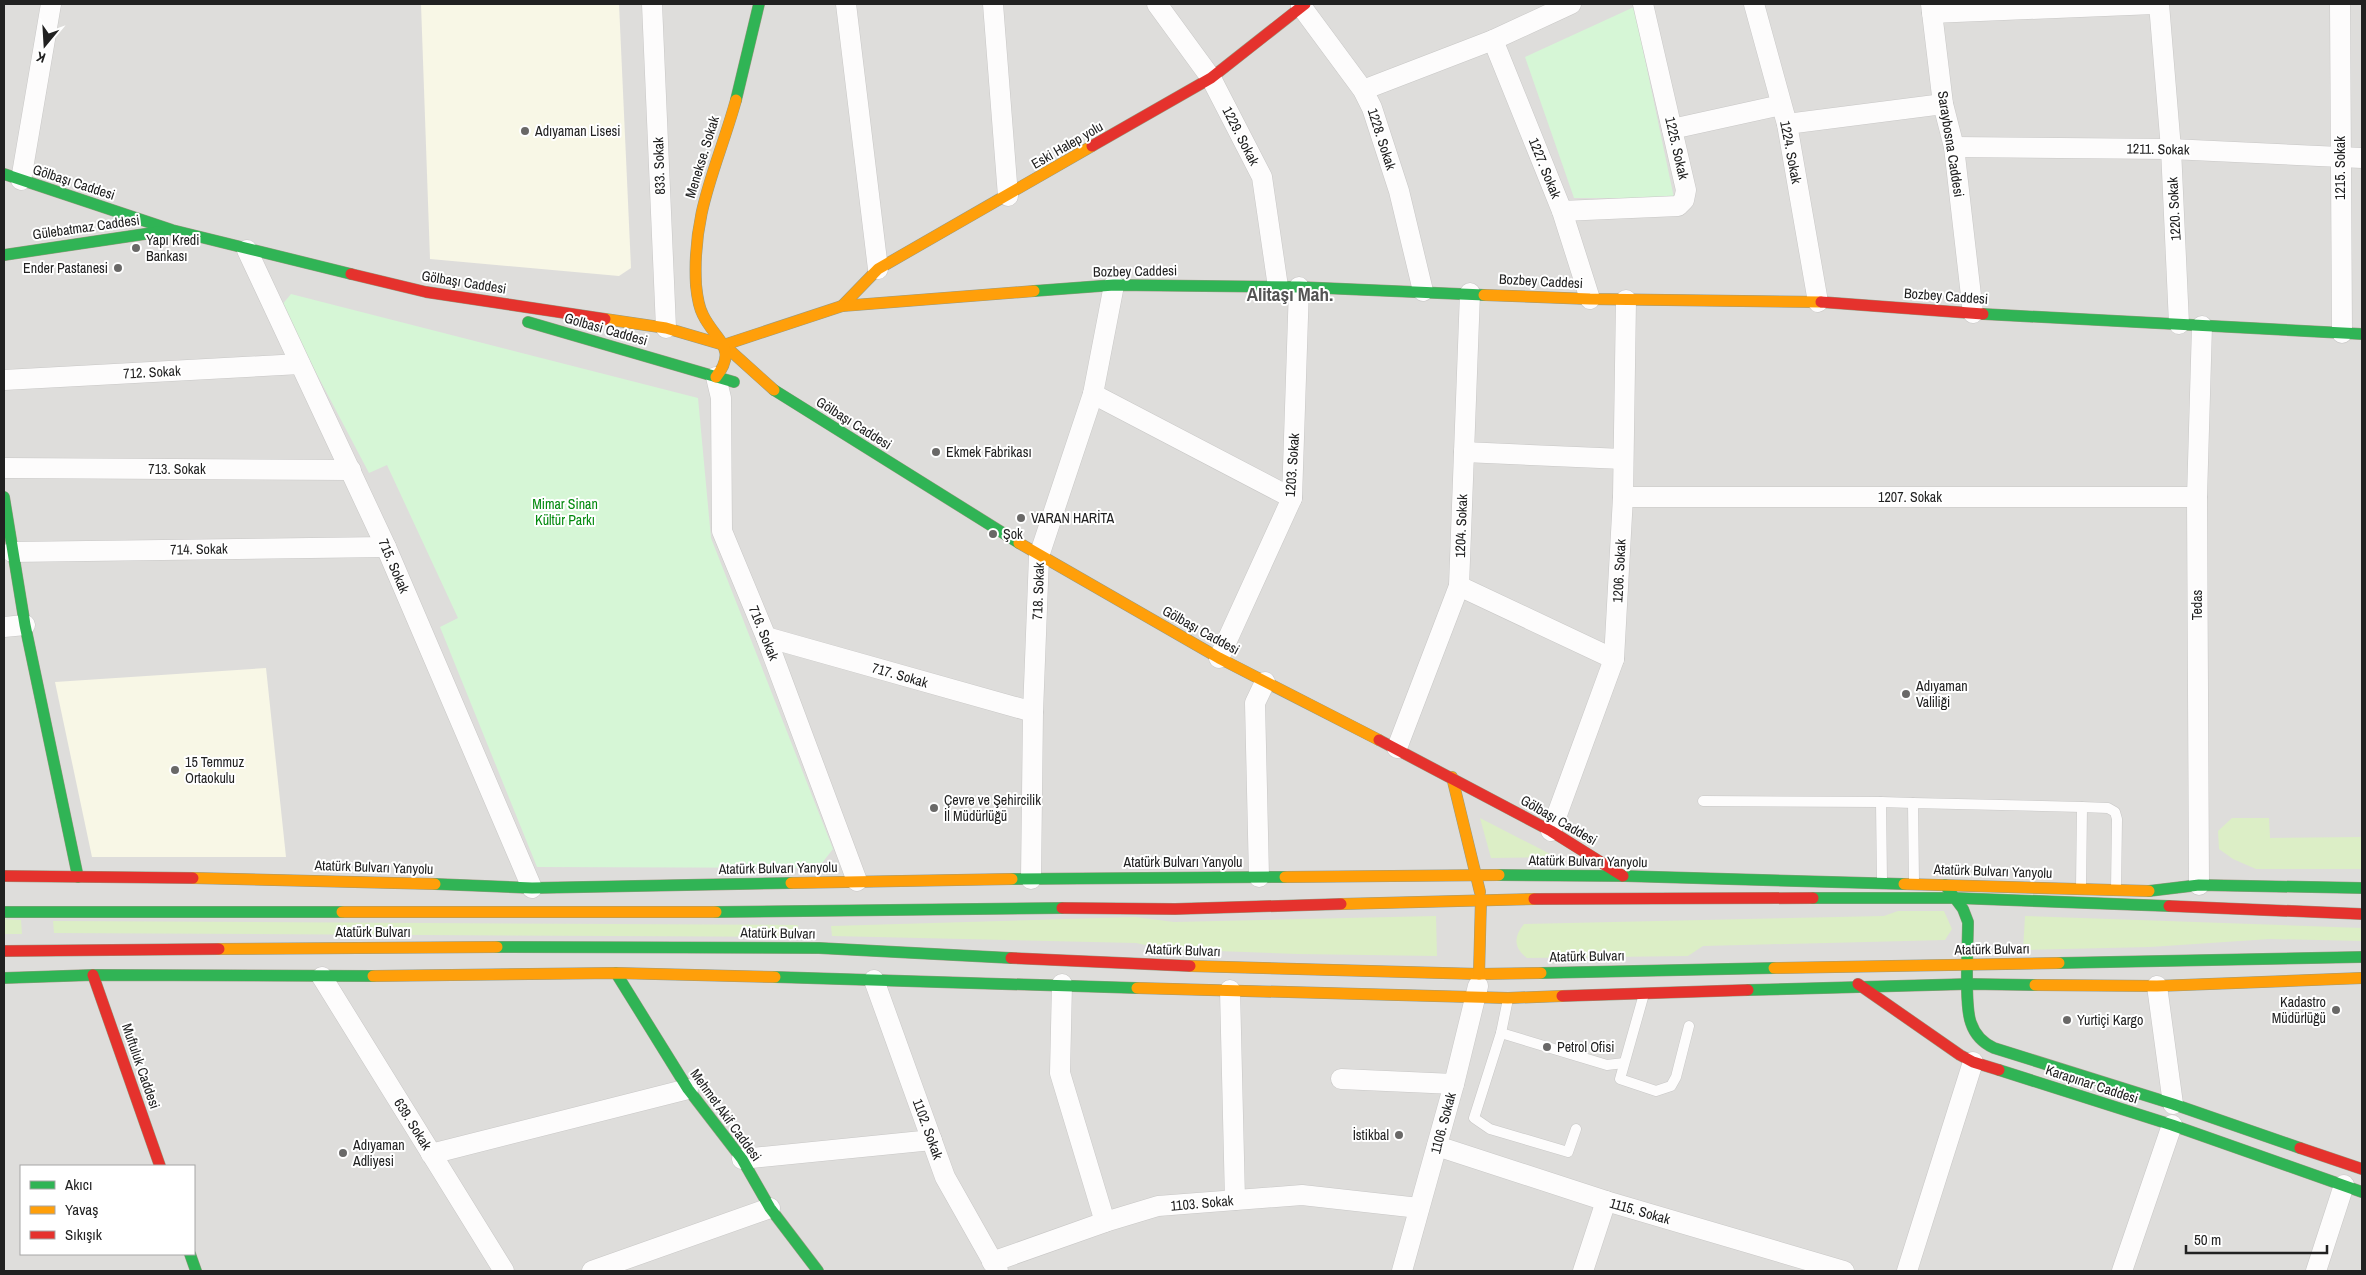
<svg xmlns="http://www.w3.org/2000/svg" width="2366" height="1275" font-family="'Archivo Narrow',sans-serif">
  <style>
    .residential { fill: #dedddb; fill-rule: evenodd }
    .education { fill: #f8f7e6 }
    .grass { fill: #dceec6 }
    .park { fill: #d6f6d6 }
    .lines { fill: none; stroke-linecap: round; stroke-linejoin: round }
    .lane-casing { stroke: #c8c7c6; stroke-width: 11 }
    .street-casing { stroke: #c8c7c6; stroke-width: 21 }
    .fast-casing { stroke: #989a80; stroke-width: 12 }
    .slow-casing { stroke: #989a80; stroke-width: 12 }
    .jam-casing { stroke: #989a80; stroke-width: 12 }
    .lane { stroke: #fdfcfc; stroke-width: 10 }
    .street { stroke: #fdfcfc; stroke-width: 20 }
    .fast { stroke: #30b455; stroke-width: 11 }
    .slow { stroke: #ff9f0a; stroke-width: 11 }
    .jam { stroke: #e5322d; stroke-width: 11 }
    .poi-dot { fill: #696867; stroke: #fff; stroke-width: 2 }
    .labels { text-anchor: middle; stroke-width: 4; stroke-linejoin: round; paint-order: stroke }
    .poi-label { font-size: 14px; fill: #212121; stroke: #fff; text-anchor: start }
    .street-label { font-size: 14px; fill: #212121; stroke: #fff }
    .park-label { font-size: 14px; fill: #038a0e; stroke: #fff }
    .district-label { font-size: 19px; font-weight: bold; fill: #545454; stroke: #fff }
  </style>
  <rect width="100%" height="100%" fill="#efedea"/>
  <path class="residential" d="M4,4H2362V1271H4ZM21,1166H194V1254H21Z"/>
  <g class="education">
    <path d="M421,4H619L631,268L619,276L430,259Z"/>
    <path d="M266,668L286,857H92L55,682Z"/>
  </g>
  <g class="grass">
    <path d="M1480,818L1552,855V857L1491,858Z"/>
    <path d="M2232,818H2269L2270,838L2362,837V869H2256L2233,859L2219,849L2218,831Z"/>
    <path d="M1898,911H1944L1952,929L1945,940L1703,946L1688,956L1527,958C1514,948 1513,937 1524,924L1884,916Z"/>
    <path d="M1436,916L1437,956L1297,954L1163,949L1136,943L832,936L831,926L1135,917L1174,922Z"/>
    <path d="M2025,916L2362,928V941L2270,939L2150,947L2023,950Z"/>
    <path d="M4,919L21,920L22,934H4Z"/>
    <path d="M53,921L798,925L799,937L54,933Z"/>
  </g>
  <g class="park">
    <path d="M1634,7L1674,198H1574L1525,57Z"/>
    <path d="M291,294L698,398L711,538L833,849L818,868L537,867L440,627L458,618L387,465L369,473L281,306Z"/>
  </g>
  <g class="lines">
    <defs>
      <g id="lane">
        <path d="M1703,801L1881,802L1882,882"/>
        <path d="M1881,802L1913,803"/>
        <path d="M1914,883L1913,803L2082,807L2108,808L2115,812L2117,819L2116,890"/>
        <path d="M2081,888L2082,807"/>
        <path d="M1644,994L1620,1079L1656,1091L1671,1086L1676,1077L1689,1026"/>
        <path d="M1508,999L1501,1033L1474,1118L1490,1129L1568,1152L1576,1129"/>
        <path d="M1501,1033L1607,1065L1624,1063"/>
      </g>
      <g id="street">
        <path d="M652,4L666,328"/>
        <path d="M846,4L878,269"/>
        <path d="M993,4L1008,196"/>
        <path d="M1157,4L1211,78L1262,177L1278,287"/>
        <path d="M1754,4L1787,124L1818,302"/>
        <path d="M1931,4L1943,104L1954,147L1973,313"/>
        <path d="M2159,4L2171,149L2179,324"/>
        <path d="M2340,4L2342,333"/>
        <path d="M1301,6L1363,90L1372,108L1399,191L1423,291"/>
        <path d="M1932,13L2154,4"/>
        <path d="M1493,40L1562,211L1590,299"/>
        <path d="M1363,90L1493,40L1571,4"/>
        <path d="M1787,124L1943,104"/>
        <path d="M1672,129L1781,105"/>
        <path d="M1954,147L2171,149L2362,158"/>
        <path d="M21,180L51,4"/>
        <path d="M1562,211L1678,206L1684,200L1686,190L1643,4"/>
        <path d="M247,250L386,547L532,888"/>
        <path d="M716,377L721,398L722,531L766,637L857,881"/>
        <path d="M4,380L300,364"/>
        <path d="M1093,394L1292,498"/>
        <path d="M1464,452L1623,459"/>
        <path d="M4,468L351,470"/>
        <path d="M1623,497H2197"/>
        <path d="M12,552L386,547"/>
        <path d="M1459,586L1614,659"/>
        <path d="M4,627L25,625"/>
        <path d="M766,637L1033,712"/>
        <path d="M1219,658L1292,498L1299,287"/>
        <path d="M1397,748L1459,586L1470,293"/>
        <path d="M1551,831L1614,659L1623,497L1626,300"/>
        <path d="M1259,877L1255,703L1265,682"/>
        <path d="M1031,879L1033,712L1039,556L1093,394L1114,285"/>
        <path d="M2199,885L2197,497L2202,326"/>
        <path d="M322,977L504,1271"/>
        <path d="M874,980L945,1177L998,1271"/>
        <path d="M1062,984L1060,1073L1105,1222"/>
        <path d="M2157,986L2173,1104"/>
        <path d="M1230,990L1235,1200"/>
        <path d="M1341,1079L1454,1084"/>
        <path d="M1437,1146L1606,1201L1844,1271"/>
        <path d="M431,1154L688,1089"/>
        <path d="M742,1159L932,1140"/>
        <path d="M992,1262L1105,1222L1158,1206L1302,1195L1419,1208"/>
        <path d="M592,1271L770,1208"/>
        <path d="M1402,1271L1454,1084L1478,986"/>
        <path d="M1583,1271L1606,1201"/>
        <path d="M1907,1271L1973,1062"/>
        <path d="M2122,1271L2172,1125"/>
        <path d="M2316,1271L2344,1185"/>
      </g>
      <g id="fast">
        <path d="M736,100L759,4"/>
        <path d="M4,174L172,230L351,274"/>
        <path d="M4,255L165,231"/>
        <path d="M1034,291L1114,285L1299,287L1484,295"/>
        <path d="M1983,314L2362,334"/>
        <path d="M528,322L734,382"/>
        <path d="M774,390L1019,543"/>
        <path d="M4,497L25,625L78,877"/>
        <path d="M1499,875L1624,876L1904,884"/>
        <path d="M1012,879L1285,877"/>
        <path d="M435,884L532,888L791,883"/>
        <path d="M1945,885L1963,909L1968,922C1968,945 1964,1005 1971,1023C1975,1035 1983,1043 1994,1048L2173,1104L2300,1148"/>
        <path d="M2149,891L2199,885L2362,888"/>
        <path d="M1813,898H1955L2169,906"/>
        <path d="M4,912H342"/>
        <path d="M716,912L1062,908"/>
        <path d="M497,947L819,948L1011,958"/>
        <path d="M2059,963L2362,957"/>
        <path d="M616,973L688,1089L742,1159L770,1208L818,1271"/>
        <path d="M1541,973L1774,968"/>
        <path d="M775,977L1137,988"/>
        <path d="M4,978L93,975L373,976"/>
        <path d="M1748,990L1969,984L2035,985"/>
        <path d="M1999,1070L2172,1125L2362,1192"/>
        <path d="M190,1254L196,1271"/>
      </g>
      <g id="slow">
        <path d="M1484,295L1590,299L1821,302"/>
        <path d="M842,306L878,269L1092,146"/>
        <path d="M605,319L666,328L724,345L774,390"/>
        <path d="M724,345L842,306L1034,291"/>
        <path d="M716,377C739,348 715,340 703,315C698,306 697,295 696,285C692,211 717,168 736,100"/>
        <path d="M1019,543L1219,658L1379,740"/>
        <path d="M1452,777L1480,892"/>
        <path d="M1285,877L1499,875"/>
        <path d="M193,878L435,884"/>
        <path d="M791,883L1012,879"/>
        <path d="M1904,884L2149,891"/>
        <path d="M1341,904L1534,899"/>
        <path d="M342,912H716"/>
        <path d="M219,949L497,947"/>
        <path d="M1190,966L1479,974L1541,973"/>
        <path d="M1774,968L2059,963"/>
        <path d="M1479,974L1481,899"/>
        <path d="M373,976L616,973L775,977"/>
        <path d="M2035,985L2157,986L2362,978"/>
        <path d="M1137,988L1508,998L1562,996"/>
      </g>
      <g id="jam">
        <path d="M1092,146L1211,78L1305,4"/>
        <path d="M351,274L426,292L605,319"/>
        <path d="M1821,302L1983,314"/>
        <path d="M1379,740L1551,831L1623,876"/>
        <path d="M4,876L193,878"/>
        <path d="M1534,899L1813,898"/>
        <path d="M2169,906L2362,914"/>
        <path d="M1062,908L1175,909L1341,904"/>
        <path d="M4,951L219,949"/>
        <path d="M1011,958L1190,966"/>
        <path d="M93,975L160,1166"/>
        <path d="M1858,984L1960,1055L1973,1062L1999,1070"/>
        <path d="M1562,996L1748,990"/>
        <path d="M2300,1148L2362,1169"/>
      </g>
    </defs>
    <use href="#lane" class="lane-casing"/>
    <use href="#street" class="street-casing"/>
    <use href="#fast" class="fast-casing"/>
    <use href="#slow" class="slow-casing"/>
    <use href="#jam" class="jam-casing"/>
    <use href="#lane" class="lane"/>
    <use href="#street" class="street"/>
    <use href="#fast" class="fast"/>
    <use href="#slow" class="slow"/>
    <use href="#jam" class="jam"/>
  </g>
  <g class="poi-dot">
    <circle cx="525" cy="131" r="5"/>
    <circle cx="136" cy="248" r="5"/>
    <circle cx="118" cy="268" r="5"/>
    <circle cx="936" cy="452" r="5"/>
    <circle cx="1021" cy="518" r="5"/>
    <circle cx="993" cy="534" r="5"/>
    <circle cx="1906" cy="694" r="5"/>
    <circle cx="175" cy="770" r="5"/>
    <circle cx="934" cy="808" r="5"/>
    <circle cx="2336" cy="1010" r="5"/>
    <circle cx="2067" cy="1020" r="5"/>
    <circle cx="1547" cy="1047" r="5"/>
    <circle cx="1399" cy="1135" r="5"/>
    <circle cx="343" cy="1153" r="5"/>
  </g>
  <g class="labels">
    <g class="poi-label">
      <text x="535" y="136">Adıyaman Lisesi</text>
      <text x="146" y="245">Yapı Kredi<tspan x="146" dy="16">Bankası</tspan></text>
      <text x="108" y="273" text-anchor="end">Ender Pastanesi</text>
      <text x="946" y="457">Ekmek Fabrikası</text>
      <text x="1031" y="523">VARAN HARİTA</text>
      <text x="1003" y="539">Şok</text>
      <text x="1916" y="691">Adıyaman<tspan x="1916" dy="16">Valiliği</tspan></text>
      <text x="185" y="767">15 Temmuz<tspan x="185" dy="16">Ortaokulu</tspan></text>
      <text x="944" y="805">Çevre ve Şehircilik<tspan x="944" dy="16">İl Müdürlüğü</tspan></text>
      <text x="2326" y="1007" text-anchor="end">Kadastro<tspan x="2326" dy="16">Müdürlüğü</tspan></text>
      <text x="2077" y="1025">Yurtiçi Kargo</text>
      <text x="1557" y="1052">Petrol Ofisi</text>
      <text x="1389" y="1140" text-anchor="end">İstikbal</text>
      <text x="353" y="1150">Adıyaman<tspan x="353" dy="16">Adliyesi</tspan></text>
    </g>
    <g class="street-label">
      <text transform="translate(1241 136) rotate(63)" y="5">1229. Sokak</text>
      <text transform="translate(1382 139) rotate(72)" y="5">1228. Sokak</text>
      <text transform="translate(1951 144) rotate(81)" y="5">Saraybosna Caddesi</text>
      <text transform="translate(1067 145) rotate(-30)" y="5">Eski Halep yolu</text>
      <text transform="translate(1677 148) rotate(77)" y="5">1225. Sokak</text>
      <text transform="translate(2158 149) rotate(1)" y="5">1211. Sokak</text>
      <text transform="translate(1791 152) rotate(79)" y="5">1224. Sokak</text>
      <text transform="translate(702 157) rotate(-73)" y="5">Menekse. Sokak</text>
      <text transform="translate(659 166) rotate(-92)" y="5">833. Sokak</text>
      <text transform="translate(1545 168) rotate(68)" y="5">1227. Sokak</text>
      <text transform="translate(2340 168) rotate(-90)" y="5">1215. Sokak</text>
      <text transform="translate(74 182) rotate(18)" y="5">Gölbaşı Caddesi</text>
      <text transform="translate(2174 209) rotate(-93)" y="5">1220. Sokak</text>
      <text transform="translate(86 227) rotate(-8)" y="5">Gülebatmaz Caddesi</text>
      <text transform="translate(1135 271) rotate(-1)" y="5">Bozbey Caddesi</text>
      <text transform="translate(1541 281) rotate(3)" y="5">Bozbey Caddesi</text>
      <text transform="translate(464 282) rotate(9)" y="5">Gölbaşı Caddesi</text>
      <text transform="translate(1946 296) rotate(4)" y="5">Bozbey Caddesi</text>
      <text transform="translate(606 329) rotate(16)" y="5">Golbasi Caddesi</text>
      <text transform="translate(152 372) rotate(-3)" y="5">712. Sokak</text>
      <text transform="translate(854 423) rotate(32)" y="5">Gölbaşı Caddesi</text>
      <text transform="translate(1292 465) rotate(-86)" y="5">1203. Sokak</text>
      <text x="177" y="474">713. Sokak</text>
      <text x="1910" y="502">1207. Sokak</text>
      <text transform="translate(1461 526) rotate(-88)" y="5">1204. Sokak</text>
      <text transform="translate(199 549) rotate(-1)" y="5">714. Sokak</text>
      <text transform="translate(394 566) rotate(67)" y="5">715. Sokak</text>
      <text transform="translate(1619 571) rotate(-87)" y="5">1206. Sokak</text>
      <text transform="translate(1038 591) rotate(-88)" y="5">718. Sokak</text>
      <text transform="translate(2197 605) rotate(-90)" y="5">Tedas</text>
      <text transform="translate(1201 630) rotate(29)" y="5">Gölbaşı Caddesi</text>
      <text transform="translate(764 633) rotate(68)" y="5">716. Sokak</text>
      <text transform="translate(900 675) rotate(16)" y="5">717. Sokak</text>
      <text transform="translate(1559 820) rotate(30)" y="5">Gölbaşı Caddesi</text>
      <text transform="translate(1588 861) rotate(1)" y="5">Atatürk Bulvarı Yanyolu</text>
      <text x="1183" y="867">Atatürk Bulvarı Yanyolu</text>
      <text transform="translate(374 867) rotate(2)" y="5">Atatürk Bulvarı Yanyolu</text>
      <text transform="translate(778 868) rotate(-1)" y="5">Atatürk Bulvarı Yanyolu</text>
      <text transform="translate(1993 871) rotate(2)" y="5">Atatürk Bulvarı Yanyolu</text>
      <text x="373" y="937">Atatürk Bulvarı</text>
      <text transform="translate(778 933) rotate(1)" y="5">Atatürk Bulvarı</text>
      <text transform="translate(1992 949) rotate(-1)" y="5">Atatürk Bulvarı</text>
      <text transform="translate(1183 950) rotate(2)" y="5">Atatürk Bulvarı</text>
      <text transform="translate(1587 956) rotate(-1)" y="5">Atatürk Bulvarı</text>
      <text transform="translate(141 1066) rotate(71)" y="5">Muftuluk Caddesi</text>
      <text transform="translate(2092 1084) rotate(18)" y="5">Karapınar Caddesi</text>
      <text transform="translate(726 1115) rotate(54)" y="5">Mehmet Akif Caddesi</text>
      <text transform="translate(1443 1123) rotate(-75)" y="5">1106. Sokak</text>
      <text transform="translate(413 1124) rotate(58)" y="5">639. Sokak</text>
      <text transform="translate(928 1129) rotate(70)" y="5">1102. Sokak</text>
      <text transform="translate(1202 1203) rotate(-5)" y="5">1103. Sokak</text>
      <text transform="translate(1640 1211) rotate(16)" y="5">1115. Sokak</text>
    </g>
    <g class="park-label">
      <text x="565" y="509">Mimar Sinan<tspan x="565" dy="16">Kültür Parkı</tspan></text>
    </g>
    <g class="district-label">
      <text x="1290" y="301">Alitaşı Mah.</text>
    </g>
  </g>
  <rect width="2366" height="1275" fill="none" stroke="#212121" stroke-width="10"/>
  <rect x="20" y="1165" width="175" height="90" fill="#ffffff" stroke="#a6a6a6"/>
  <rect x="30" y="1181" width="25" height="8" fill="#30b455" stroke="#a6a6a6"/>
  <text x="65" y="1190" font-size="15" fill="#212121">Akıcı</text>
  <rect x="30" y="1206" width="25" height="8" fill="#ff9f0a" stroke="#a6a6a6"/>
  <text x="65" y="1215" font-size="15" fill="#212121">Yavaş</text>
  <rect x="30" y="1231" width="25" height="8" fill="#e5322d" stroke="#a6a6a6"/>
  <text x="65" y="1240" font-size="15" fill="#212121">Sıkışık</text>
  <g transform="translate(45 45) rotate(198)" stroke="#ffffff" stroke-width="4" paint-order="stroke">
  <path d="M0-4L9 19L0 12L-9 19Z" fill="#212121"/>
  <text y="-8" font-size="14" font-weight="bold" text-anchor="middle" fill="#212121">K</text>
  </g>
  <path d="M2186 1245v8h141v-8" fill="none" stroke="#212121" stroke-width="2.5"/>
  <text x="2194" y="1245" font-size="15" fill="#212121" stroke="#ffffff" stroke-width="4" paint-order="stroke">50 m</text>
</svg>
